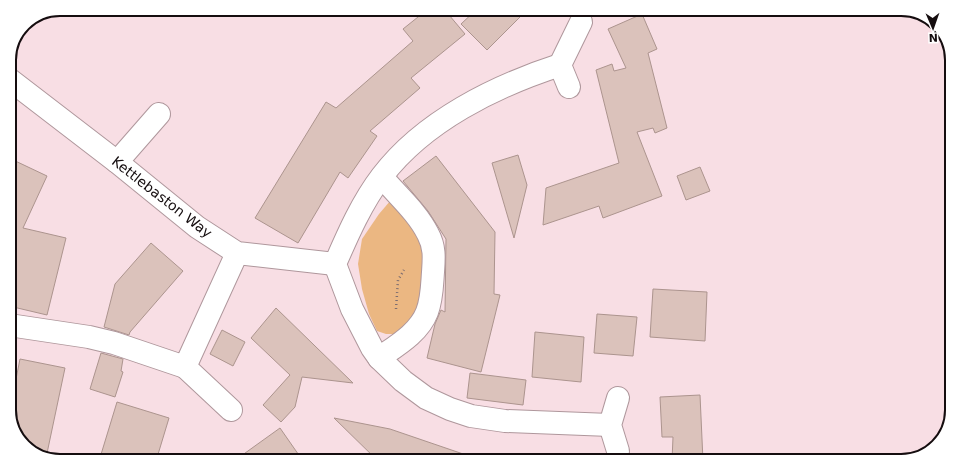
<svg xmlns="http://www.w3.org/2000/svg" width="961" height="470" font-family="'DejaVu Sans',sans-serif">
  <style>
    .green { fill: #ebb782 }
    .building { fill: #dbc2bb; stroke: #ac948e }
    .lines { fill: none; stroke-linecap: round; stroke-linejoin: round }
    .minor-casing { stroke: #af979c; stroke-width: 24 }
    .path { stroke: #7d6d70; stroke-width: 2.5; stroke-dasharray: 1 3; stroke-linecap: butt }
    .minor { stroke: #fff; stroke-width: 22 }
    .labels { text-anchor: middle; stroke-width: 3; stroke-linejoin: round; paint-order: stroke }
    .street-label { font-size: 14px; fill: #150d0f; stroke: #fff }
    .rim { fill: none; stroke: #150d0f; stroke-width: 2 }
  </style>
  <rect width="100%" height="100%" fill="#f8dee4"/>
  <path class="green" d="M391,200L422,232L428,278L413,321L394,334H386L377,331L369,314L362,289L358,264L362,239L379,214Z"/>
  <g class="building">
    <path d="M428,9H444L465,34L411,78L420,88L370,131L377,136L348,178L340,172L298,243L255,218L326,102L336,108L413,41L403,29Z"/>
    <path d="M477,9H528L487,50L461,24Z"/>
    <path d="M642,14L657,49L648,53L667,128L655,133L653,128L637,132L662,196L603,218L599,206L543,225L546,188L619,163L596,70L612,64L614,71L626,68L608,29Z"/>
    <path d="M518,155L527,185L514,238L492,163Z"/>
    <path d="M436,156L495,232L494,294L500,295L481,372L427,358L435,324L441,310L445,312L446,239L428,211L403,181Z"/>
    <path d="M9,158L47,176L23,228L66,238L47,315L9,306Z"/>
    <path d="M700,167L710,191L686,200L677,176Z"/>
    <path d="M151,243L183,271L130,332L129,335L104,327L115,284Z"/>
    <path d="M653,289L707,292L705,341L650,337Z"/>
    <path d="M276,308L353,383L302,377L295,407L281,422L263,405L290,375L251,338Z"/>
    <path d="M597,314L637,317L633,356L594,353Z"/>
    <path d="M222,330L245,342L233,366L210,354Z"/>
    <path d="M535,332L584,337L581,382L532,377Z"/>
    <path d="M101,353L123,359L121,371L123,372L115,397L90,389Z"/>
    <path d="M20,359L65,368L46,458L38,456L18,439L9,414Z"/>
    <path d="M470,373L526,380L523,405L467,398Z"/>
    <path d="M700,395L703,461H672L673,437H662L660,397Z"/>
    <path d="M117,402L169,418L156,461H99Z"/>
    <path d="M334,418L390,429L472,457L471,461H378Z"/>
    <path d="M280,428L303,461H234Z"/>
  </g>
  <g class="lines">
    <defs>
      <g id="minor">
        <path d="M560,65C495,86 424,121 382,176C362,202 348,234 335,264L352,309L372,348L379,358L403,381L426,398L450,409L471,416L505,421L610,425"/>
        <path d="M9,79L117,162L197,227L237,253L335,264"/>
        <path d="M569,87L560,65L581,22"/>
        <path d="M117,162L159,114"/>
        <path d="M9,325L89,337L114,343L185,367L237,253"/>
        <path d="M379,358C396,346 419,333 427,312C432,299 432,286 433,272C434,258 435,247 428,234C417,212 397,195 382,177"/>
        <path d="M185,367L231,410"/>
        <path d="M618,451L610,425L618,398"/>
      </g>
    </defs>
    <use href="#minor" class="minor-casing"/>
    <path class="path" d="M396,309L398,280L404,270"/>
    <use href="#minor" class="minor"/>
  </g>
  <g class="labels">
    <g class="street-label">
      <text transform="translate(162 197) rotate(38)" y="5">Kettlebaston Way</text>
    </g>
  </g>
  <path d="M0 0H961V470H0ZM60 16H901A44 44 0 0 1 945 60V410A44 44 0 0 1 901 454H60A44 44 0 0 1 16 410V60A44 44 0 0 1 60 16Z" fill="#fff" fill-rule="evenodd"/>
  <path class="rim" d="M60 16H901A44 44 0 0 1 945 60V410A44 44 0 0 1 901 454H60A44 44 0 0 1 16 410V60A44 44 0 0 1 60 16Z"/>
  <g transform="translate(933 28) rotate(178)" stroke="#ffffff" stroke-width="3" paint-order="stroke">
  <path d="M0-3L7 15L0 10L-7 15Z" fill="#150d0f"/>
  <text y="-6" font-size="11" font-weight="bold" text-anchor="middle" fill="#150d0f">N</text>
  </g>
</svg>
